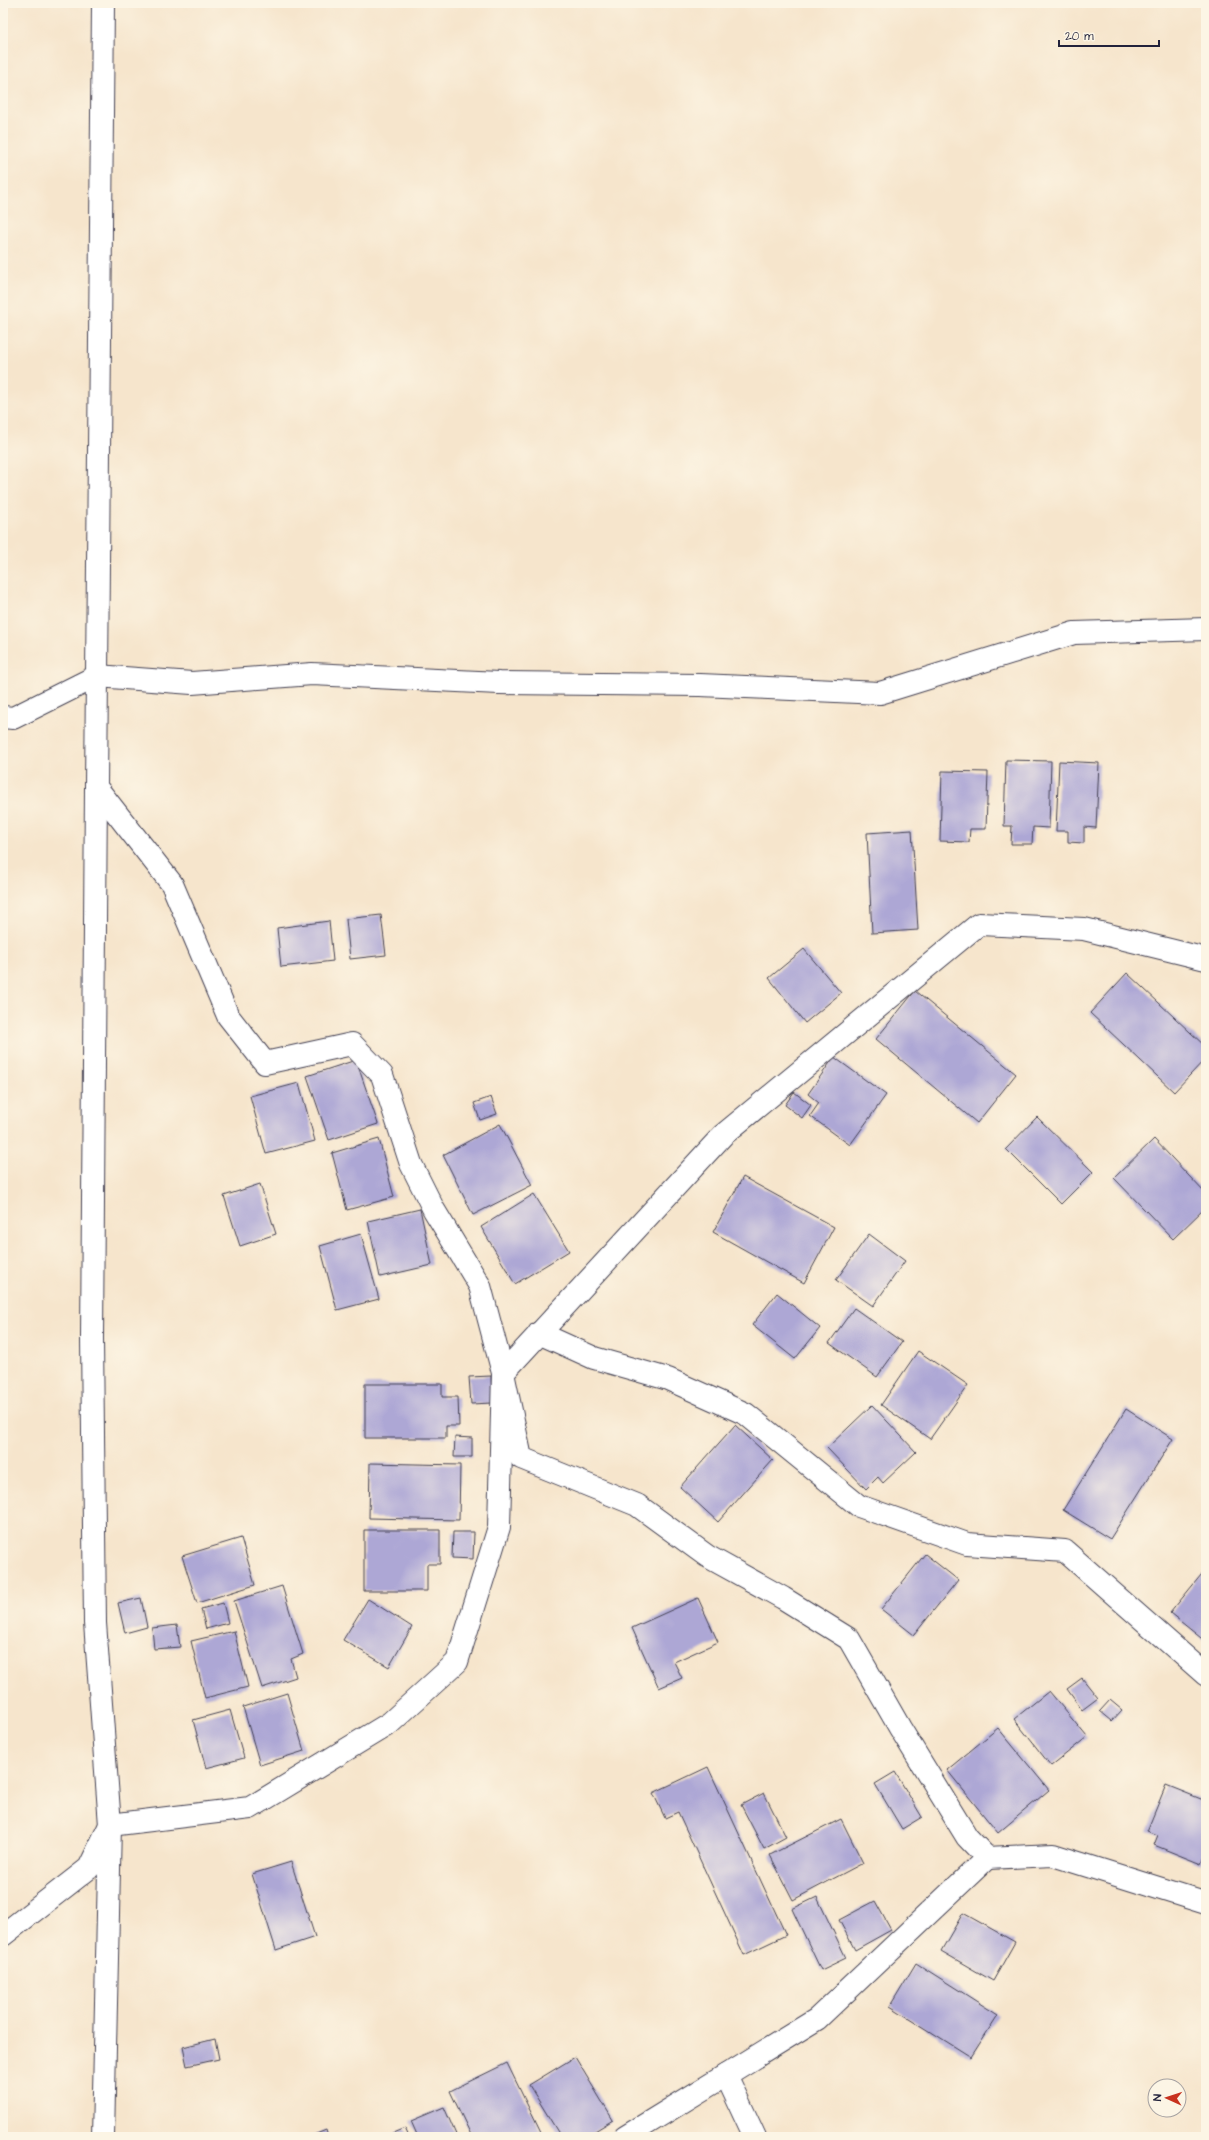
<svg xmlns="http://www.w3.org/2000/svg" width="1209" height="2140" font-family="'Architects Daughter',sans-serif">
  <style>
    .building { fill: #ada7d5 }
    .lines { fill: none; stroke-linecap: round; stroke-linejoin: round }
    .minor-casing { stroke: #423f51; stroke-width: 24 }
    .minor { stroke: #fff; stroke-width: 22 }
  </style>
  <rect width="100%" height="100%" fill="#fcf5e5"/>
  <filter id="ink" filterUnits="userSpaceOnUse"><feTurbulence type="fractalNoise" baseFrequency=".025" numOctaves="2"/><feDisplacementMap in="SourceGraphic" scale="8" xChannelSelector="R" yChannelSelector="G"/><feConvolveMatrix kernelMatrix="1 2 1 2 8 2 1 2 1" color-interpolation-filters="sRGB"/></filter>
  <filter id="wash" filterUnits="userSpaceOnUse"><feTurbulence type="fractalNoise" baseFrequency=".012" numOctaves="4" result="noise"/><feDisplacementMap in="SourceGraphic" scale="16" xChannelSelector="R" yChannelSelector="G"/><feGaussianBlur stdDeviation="0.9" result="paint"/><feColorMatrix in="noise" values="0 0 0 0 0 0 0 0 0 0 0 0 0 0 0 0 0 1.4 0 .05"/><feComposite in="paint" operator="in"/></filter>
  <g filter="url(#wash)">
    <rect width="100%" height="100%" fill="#f6e5cc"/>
    <g id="blocks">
      <g class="building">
        <path d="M1006,760L1051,761L1049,828L1033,827L1032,844H1011L1012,826H1004Z"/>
        <path d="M1059,761L1099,763L1096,828L1084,827V843L1068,842V831H1056Z"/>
        <path d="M942,771L988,772L986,829H970L969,842L940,841Z"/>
        <path d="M912,830L918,930L872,933L867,833Z"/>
        <path d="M381,915L386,955L350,959L346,919Z"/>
        <path d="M329,921L333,961L281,967L277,928Z"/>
        <path d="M804,949L841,993L805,1023L769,978Z"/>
        <path d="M1127,973L1206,1047V1058L1174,1092L1090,1013Z"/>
        <path d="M915,991L1016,1074L977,1123L876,1039Z"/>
        <path d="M834,1057L886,1095L850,1145L810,1116L819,1103L808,1094Z"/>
        <path d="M356,1060L378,1124L329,1140L307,1076Z"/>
        <path d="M299,1083L315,1141L266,1154L250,1096Z"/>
        <path d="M794,1092L811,1105L802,1118L785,1105Z"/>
        <path d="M491,1097L497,1114L480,1120L474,1103Z"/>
        <path d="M1037,1117L1093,1172L1061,1204L1006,1149Z"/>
        <path d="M500,1124L532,1185L473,1215L443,1155Z"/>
        <path d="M379,1139L394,1197L347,1210L332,1153Z"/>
        <path d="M1154,1139L1206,1194V1207L1173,1239L1114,1178Z"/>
        <path d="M743,1177L834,1227L804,1283L713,1232Z"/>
        <path d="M260,1184L276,1234L240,1246L224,1196Z"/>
        <path d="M534,1194L569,1251L515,1284L481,1227Z"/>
        <path d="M420,1209L432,1265L380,1277L368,1221Z"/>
        <path d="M361,1234L379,1299L337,1310L320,1246Z"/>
        <path d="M869,1234L905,1261L873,1306L836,1280Z"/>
        <path d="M777,1293L820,1328L795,1359L752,1325Z"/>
        <path d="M854,1308L902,1342L877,1377L829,1343Z"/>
        <path d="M918,1351L968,1385L930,1439L881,1405Z"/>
        <path d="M491,1376L492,1403L471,1404L469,1377Z"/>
        <path d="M365,1384H442V1397H458L459,1426H446V1438H365Z"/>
        <path d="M872,1405L916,1452L883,1483L878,1477L866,1489L827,1448Z"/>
        <path d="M1126,1409L1173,1439L1110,1539L1063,1510Z"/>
        <path d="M735,1425L773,1460L718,1522L680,1487Z"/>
        <path d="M455,1437L472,1438V1457H454Z"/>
        <path d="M370,1463L460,1465L459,1520L369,1518Z"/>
        <path d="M364,1530H440V1564H427V1591H364Z"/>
        <path d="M453,1532H474L473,1559L452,1558Z"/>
        <path d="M241,1538L255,1585L197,1603L182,1556Z"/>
        <path d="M925,1554L958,1580L914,1635L881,1609Z"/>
        <path d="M1206,1569V1642L1170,1613Z"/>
        <path d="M282,1586L303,1654L291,1659L296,1677L262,1688L234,1601Z"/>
        <path d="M141,1598L147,1627L125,1633L118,1603Z"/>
        <path d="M698,1598L718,1642L674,1662L682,1678L659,1688L632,1628Z"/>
        <path d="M368,1599L412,1627L389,1667L343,1640Z"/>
        <path d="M223,1603L228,1623L206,1629L201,1609Z"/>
        <path d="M177,1625L180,1647L154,1649L152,1628Z"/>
        <path d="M234,1631L248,1687L205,1698L191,1641Z"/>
        <path d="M1082,1678L1098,1698L1082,1710L1067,1689Z"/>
        <path d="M1049,1691L1087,1737L1051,1766L1014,1719Z"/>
        <path d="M287,1693L304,1751L260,1765L243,1707Z"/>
        <path d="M1110,1700L1122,1710L1112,1721L1100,1711Z"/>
        <path d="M230,1710L244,1758L206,1768L193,1720Z"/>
        <path d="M998,1728L1049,1790L998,1833L947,1770Z"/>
        <path d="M708,1767L786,1935L744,1955L678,1812L665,1818L653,1793Z"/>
        <path d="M895,1772L922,1817L902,1829L875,1784Z"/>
        <path d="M1166,1785L1206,1801V1851L1201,1864L1154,1845L1158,1835L1147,1831Z"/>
        <path d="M764,1793L786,1837L764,1849L741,1805Z"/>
        <path d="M841,1819L863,1863L793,1900L770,1855Z"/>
        <path d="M291,1862L315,1937L276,1950L252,1874Z"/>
        <path d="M817,1897L846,1958L821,1970L792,1909Z"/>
        <path d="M875,1901L891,1930L855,1950L839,1920Z"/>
        <path d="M963,1913L1015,1942L993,1981L941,1951Z"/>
        <path d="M916,1963L998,2015L971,2057L890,2006Z"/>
        <path d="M215,2039L219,2059L187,2066L183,2047Z"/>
        <path d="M575,2057L613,2120L585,2137H561L529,2085Z"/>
        <path d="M507,2063L543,2137H472L450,2091Z"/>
        <path d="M444,2107L457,2137H418L411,2121Z"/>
        <path d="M405,2128L409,2137H383Z"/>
        <path d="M326,2130L328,2137H309Z"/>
      </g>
    </g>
  </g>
  <g filter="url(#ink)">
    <use href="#blocks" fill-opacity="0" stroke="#423f51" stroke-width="1"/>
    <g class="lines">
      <defs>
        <g id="minor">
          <path d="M3,717L13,718L97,676L192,683L312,674L499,683L700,685L880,693L1074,633L1206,629"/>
          <path d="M96,787L92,1338L95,1623L110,1825L103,2137"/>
          <path d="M1206,959L1084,929L979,924L723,1135L503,1373L521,1458L637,1505L707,1556L783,1598L849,1639L900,1728L967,1837L987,1858L1053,1855L1206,1903"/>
          <path d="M539,1333L594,1358L668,1379L746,1414L859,1506L967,1544L1065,1551L1206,1675"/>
          <path d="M3,1935L89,1868L110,1825L250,1808L390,1723L457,1662L499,1527L503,1373L480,1286L434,1210L411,1164L382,1075L352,1044L265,1063L228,1016L172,884L96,787L103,3"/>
          <path d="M726,2075L755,2137"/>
          <path d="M625,2137L817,2019L987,1858"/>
        </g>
      </defs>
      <use href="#minor" class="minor-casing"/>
      <use href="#minor" class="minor"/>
    </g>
  </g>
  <rect width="1209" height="2140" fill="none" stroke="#fcf5e5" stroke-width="16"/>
  <g transform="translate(1167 2098) rotate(273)"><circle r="19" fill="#fcf5e5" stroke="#a5a1a1"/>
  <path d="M0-3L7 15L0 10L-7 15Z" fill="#c8321e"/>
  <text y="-6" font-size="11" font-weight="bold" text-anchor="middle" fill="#22223b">N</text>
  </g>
  <path d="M1059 40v6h100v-6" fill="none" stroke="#22223b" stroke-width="2"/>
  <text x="1065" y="40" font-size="12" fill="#22223b" stroke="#fcf5e5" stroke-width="3" paint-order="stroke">20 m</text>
</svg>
